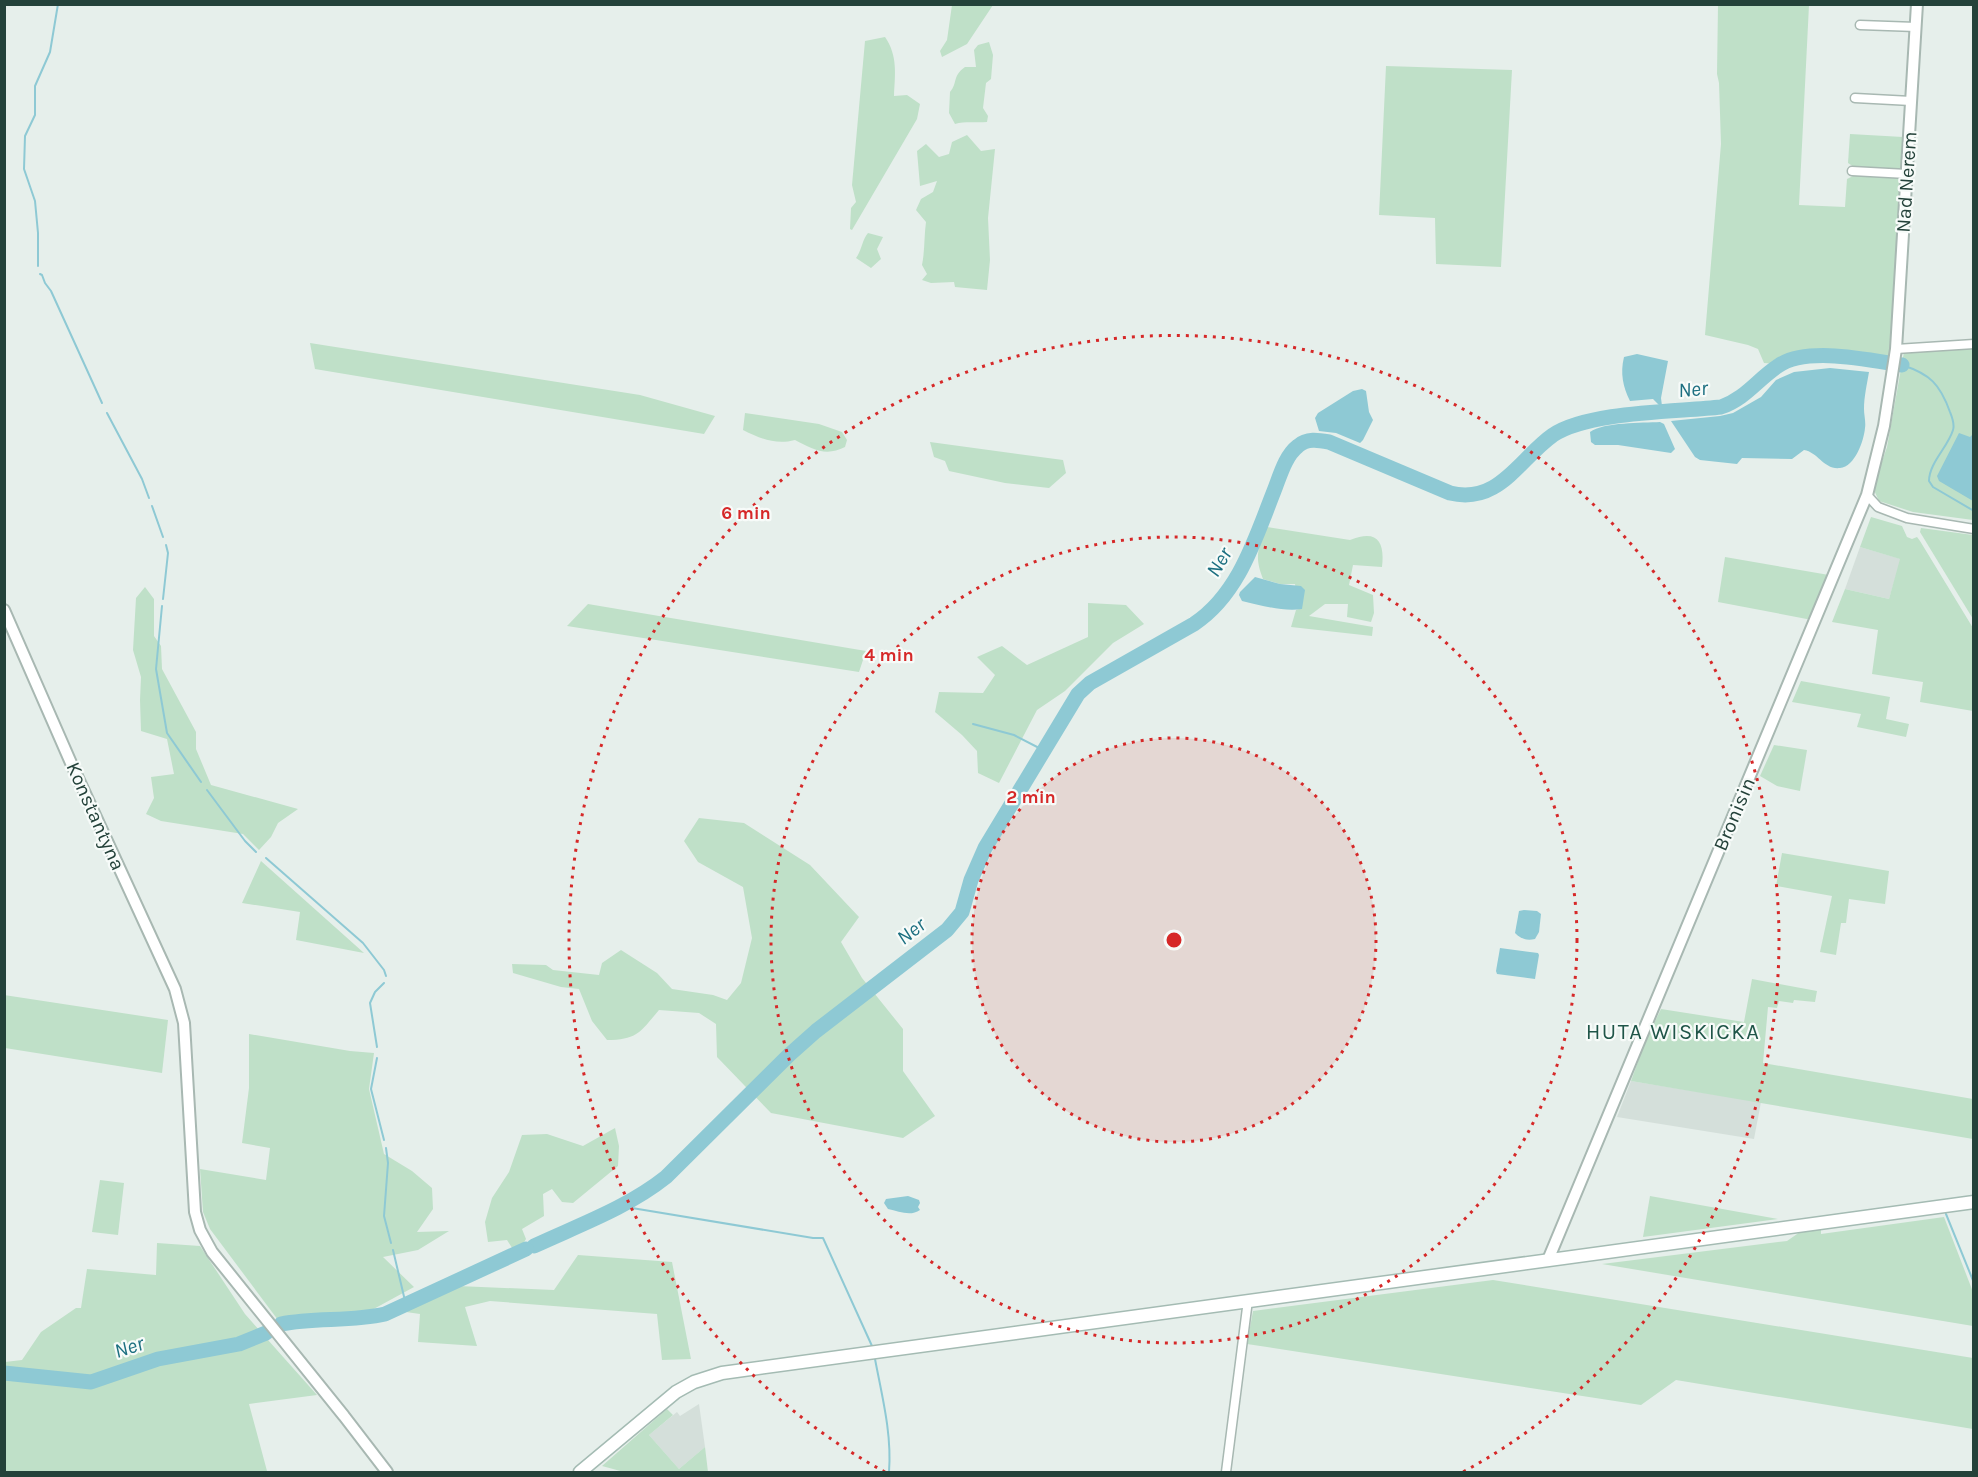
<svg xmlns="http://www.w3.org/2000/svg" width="1978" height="1477" font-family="Karla,sans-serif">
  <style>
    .built { fill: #d4dfda }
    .green { fill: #bfe0c8 }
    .water { fill: #8ec9d4 }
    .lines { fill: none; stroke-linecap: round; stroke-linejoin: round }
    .stream { stroke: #8ec9d4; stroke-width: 2 }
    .river { stroke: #8ec9d4; stroke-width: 15 }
    .minor-casing { stroke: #a8b8b2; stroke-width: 11 }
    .tertiary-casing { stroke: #a8b8b2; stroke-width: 14 }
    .secondary-casing { stroke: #a4bbb3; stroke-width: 15 }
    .minor { stroke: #fff; stroke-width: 8 }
    .tertiary { stroke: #fff; stroke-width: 10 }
    .secondary { stroke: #fff; stroke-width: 12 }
    .ring { fill: none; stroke: #d62828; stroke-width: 3; stroke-dasharray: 3 6 }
    .labels { text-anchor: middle; stroke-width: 4.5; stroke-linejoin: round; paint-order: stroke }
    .street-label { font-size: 20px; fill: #24423a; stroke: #f7fbf9 }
    .water-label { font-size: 21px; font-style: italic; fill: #1c6f80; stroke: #f7fbf9 }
    .quarter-label { font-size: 22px; letter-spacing: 1.5px; fill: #1f5548; stroke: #f7fbf9 }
    .centre { fill: #d62828; stroke: #f7fbf9; stroke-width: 3 }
    .ring-label { font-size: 18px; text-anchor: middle; font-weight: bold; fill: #d62828; stroke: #f7fbf9; stroke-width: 4.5; stroke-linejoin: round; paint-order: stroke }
  </style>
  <rect width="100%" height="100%" fill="#e6efeb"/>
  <g class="built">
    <path d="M1860,547L1901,559L1889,599L1845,589Z"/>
    <path d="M1631,1081L1761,1102L1754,1139L1617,1117Z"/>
    <path d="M699,1404L705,1447L679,1469L649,1435L677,1412L680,1416Z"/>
  </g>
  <g class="green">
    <path d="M952,5H993L967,44L942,57L940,51L947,40Z"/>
    <path d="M1718,5H1809L1799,205L1845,207L1847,179L1855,175L1900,178L1892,320L1893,340L1888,361C1870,358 1846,351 1828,352C1807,353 1784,366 1764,363L1758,349L1748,345L1705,335L1721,144L1719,83L1717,74Z"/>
    <path d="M885,37C898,56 895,74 894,96L907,95L920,104L917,119L852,230L850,229L851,208L856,202L852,185L865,41Z"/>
    <path d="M989,42L993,55L991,79L986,83L983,108L988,116L987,122C976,123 965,121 955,124L949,113L950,92C958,83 952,76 965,67H976L974,50L978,45Z"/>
    <path d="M1386,66L1512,70L1501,267L1436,264L1435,218L1379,215Z"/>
    <path d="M1850,134L1903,137L1901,170L1854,167L1848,163Z"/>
    <path d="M967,135L981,151L995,149L988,218L990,260L987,290L955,287L954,282L931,283L922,280L927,274L922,265C925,250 924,236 926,222L916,210L921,199L933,192L937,181L920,186L917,151L926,144L939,157L949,154L952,142Z"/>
    <path d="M868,233L883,237L877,249L881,259L871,268L856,258C862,250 862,240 868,233Z"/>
    <path d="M310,343L640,395L715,416L704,434L315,369Z"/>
    <path d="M1973,343V520L1913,512L1879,501L1873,488L1887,447L1904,352Z"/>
    <path d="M745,413L819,424L842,432L847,440L845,447C826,457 812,449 795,440C776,445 761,439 743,430Z"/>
    <path d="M930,442L1063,460L1066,473L1049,488L1005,483L949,471L945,461L934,457Z"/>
    <path d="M1871,517L1902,526L1907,537L1912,539L1917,537L1920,541L1973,628V711L1920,702L1923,682L1872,674L1878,630L1832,622L1845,589L1889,599L1900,559L1860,547Z"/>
    <path d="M1267,527L1350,540C1377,529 1385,541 1382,567L1353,565L1349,585L1373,595L1374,613L1371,622L1347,617L1348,604H1325L1309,616L1373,627L1372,636L1291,627L1296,610L1299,609L1295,584H1280L1263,579C1254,556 1258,549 1267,527Z"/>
    <path d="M1921,528L1973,535V619L1920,532Z"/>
    <path d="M1725,557L1829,575L1812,620L1718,602Z"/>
    <path d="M145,587L154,599V636L161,646L162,669L196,732V749L211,785L298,809L278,823L271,837L259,850L243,834L161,821L146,814L154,798L151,777L174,774L167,739L141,731L140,700L141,677L133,650L136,598Z"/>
    <path d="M1088,603L1126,605L1144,624L1113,643L1065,691L1037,710L999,783L978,773L977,751L962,735L935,712L939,692L983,693L995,675L977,657L1002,646L1027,665L1088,637Z"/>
    <path d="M588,604L866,651L859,672L567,626Z"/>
    <path d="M1801,681L1890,697L1886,719L1909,724L1906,737L1857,727L1861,714L1792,702Z"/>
    <path d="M1774,745L1807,750L1800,791L1777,786L1760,776Z"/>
    <path d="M699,818L744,823L810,865L859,917L841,942L862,978L903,1029V1071L935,1116L903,1138L771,1113L717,1057L716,1024L699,1013L659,1010C641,1031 638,1040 607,1040L592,1021L579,989L561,987L513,973L512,964L546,965L553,970L599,975L602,963L621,950L657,973L672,989L713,995L727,1000L741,983L752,938L743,887L698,862L684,841Z"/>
    <path d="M1782,853L1889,871L1885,904L1849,899L1846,923H1841L1836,955L1820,952L1832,896L1776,886Z"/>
    <path d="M261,861L364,953L296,940L300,912L242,903Z"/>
    <path d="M1752,979L1817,991L1815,1002L1794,1000L1793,1003L1779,1001L1777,1008L1768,1007L1763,1063L1973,1099V1139L1631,1081L1645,1042L1661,1009L1744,1022Z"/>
    <path d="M4,995L168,1020L162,1073L5,1048Z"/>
    <path d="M249,1034L350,1051L374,1053L369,1089L384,1154L412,1171L432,1188L433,1209L417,1232L449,1231L418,1250L383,1257L414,1287L370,1311L278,1320L210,1229L203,1212L200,1169L266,1180L270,1148L242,1143L249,1088Z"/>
    <path d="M615,1128L619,1146L618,1166L573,1203L562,1202L552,1189L543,1194L544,1216L522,1229L526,1239L520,1249L514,1251L507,1240L488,1242L485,1222L492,1198L509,1172L522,1135L547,1134L583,1146Z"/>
    <path d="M100,1180L124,1183L118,1235L92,1232Z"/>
    <path d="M1650,1196L1778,1219L1643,1237Z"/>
    <path d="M1944,1217L1973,1292V1326L1602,1264L1787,1241L1800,1232L1821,1228V1234Z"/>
    <path d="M157,1243L200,1246L245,1314L317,1395L249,1404L267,1471L271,1472H5V1362L22,1360L41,1332L76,1308H81L87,1269L156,1275Z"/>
    <path d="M578,1255L672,1262L691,1359L662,1360L657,1314L490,1301L465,1307L477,1346L418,1342L420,1314L399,1311L458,1286L554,1290Z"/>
    <path d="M1493,1280L1973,1358V1429L1676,1380L1641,1405L1247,1344L1253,1311Z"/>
    <path d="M667,1409L673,1415L649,1435L679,1469L705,1447L708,1472H624L602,1466Z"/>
  </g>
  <g class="water">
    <path d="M1637,354L1668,361L1661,398L1662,406L1659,405L1653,399L1630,401C1623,387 1620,373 1624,357Z"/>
    <path d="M1830,368L1869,372C1867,384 1864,397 1864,409C1864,415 1866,422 1865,428C1864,440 1855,467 1840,468C1824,470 1818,452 1804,450L1792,459L1742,458L1737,464L1700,460L1695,457L1671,421L1720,416L1733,413L1761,397L1776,380L1794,372Z"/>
    <path d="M1362,389L1366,391L1369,412L1373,420L1363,440L1360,443L1336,433L1319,431L1315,418L1318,413L1353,391Z"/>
    <path d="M1660,422L1664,424L1675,449L1671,453L1618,445H1595L1591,442L1590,432C1604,422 1642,423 1660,422Z"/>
    <path d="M1959,433L1970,437L1973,434V501L1939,481L1937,476Z"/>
    <path d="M1255,577L1280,584L1301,586L1305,590L1302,609C1283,612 1260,605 1242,601L1239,595L1240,592Z"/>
    <path d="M1524,910L1537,911L1541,914L1539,932L1535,939C1527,941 1521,939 1515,933L1519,911Z"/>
    <path d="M1500,948L1538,953L1539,955L1535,979L1497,974L1496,971Z"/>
    <path d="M908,1196L919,1200L920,1203L918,1207L920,1210C910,1217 899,1211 888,1209L884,1203L886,1199Z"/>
  </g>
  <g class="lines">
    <g class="stream">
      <path d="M38,266V233L35,201L24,169L25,136L35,115V86L50,52L58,4"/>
      <path d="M40,274L42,275L45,283L51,291L102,403"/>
      <path d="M1902,365C1930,374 1940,384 1950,412C1952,417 1955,424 1953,430C1948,447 1929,463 1929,481L1933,487L1974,511"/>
      <path d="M107,413L142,479L149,498"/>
      <path d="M152,506L163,537"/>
      <path d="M163,599L168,553L166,545"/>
      <path d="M162,606L156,669L167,733L201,782"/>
      <path d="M973,724L1014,735L1043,750"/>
      <path d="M207,790L245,841L256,852"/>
      <path d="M266,858L363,943L384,970L386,976"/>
      <path d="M377,1047L370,1003L375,992L384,983"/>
      <path d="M377,1058L371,1089L384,1140"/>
      <path d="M386,1148L388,1163L384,1216L391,1243"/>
      <path d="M625,1204L632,1208L813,1238H823L872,1346"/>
      <path d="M1946,1214L1974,1283"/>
      <path d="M393,1250L406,1305"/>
      <path d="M875,1359C882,1396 892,1434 889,1472"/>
    </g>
    <g class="river">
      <path d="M534,1246C579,1225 627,1208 666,1177L789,1055L816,1031L947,930L962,912L971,880L985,848L1078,694L1090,683L1194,624C1239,594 1255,539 1274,491C1280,476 1285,456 1298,446C1307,438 1318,440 1329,442L1450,493C1499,505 1519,459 1553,435C1589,411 1677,412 1721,407C1745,399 1758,379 1778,366C1806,346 1869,360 1902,365"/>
      <path d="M281,1324C315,1317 351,1322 385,1314L526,1249"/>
      <path d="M4,1373L91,1382L158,1359L239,1344L266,1333"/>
    </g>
    <defs>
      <g id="minor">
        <path d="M1860,25L1916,27"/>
        <path d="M1855,98L1911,101"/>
        <path d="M1852,171L1907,174"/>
        <path d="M1896,349L1974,344"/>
        <path d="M1867,495L1878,507L1907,518L1974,529"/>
        <path d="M1226,1472L1248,1300"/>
      </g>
      <g id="tertiary">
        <path d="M4,610L71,763L175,989L184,1023L195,1212L200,1230L212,1252L344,1416L387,1472"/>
        <path d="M1548,1260L1867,495L1884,426L1896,349L1917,4"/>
      </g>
      <path id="secondary" d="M580,1472L676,1392L694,1382L722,1373L1974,1202"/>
    </defs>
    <use href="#minor" class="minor-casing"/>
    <use href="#tertiary" class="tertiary-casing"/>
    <use href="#secondary" class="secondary-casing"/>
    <use href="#minor" class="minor"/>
    <use href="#tertiary" class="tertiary"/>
    <use href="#secondary" class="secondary"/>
  </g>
  <circle cx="1174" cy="940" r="202" fill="#d62828" fill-opacity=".12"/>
  <g class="ring">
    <circle cx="1174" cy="940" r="202"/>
    <circle cx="1174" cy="940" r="403"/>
    <path d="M885 1472A605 605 0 1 1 1463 1472"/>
  </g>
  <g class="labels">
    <g class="street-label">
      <text transform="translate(1906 182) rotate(-86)" y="7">Nad Nerem</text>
      <text transform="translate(1734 814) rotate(-67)" y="7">Bronisin</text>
      <text transform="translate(96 816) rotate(66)" y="7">Konstantyna</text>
    </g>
    <g class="water-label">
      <text transform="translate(1693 389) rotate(-5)" y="7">Ner</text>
      <text transform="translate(1219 562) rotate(-59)" y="7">Ner</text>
      <text transform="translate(911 931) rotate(-38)" y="7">Ner</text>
      <text transform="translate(129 1347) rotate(-18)" y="7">Ner</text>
    </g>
    <g class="quarter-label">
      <text x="1673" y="1039">HUTA WISKICKA</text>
    </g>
  </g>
  <circle cx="1174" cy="940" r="9" class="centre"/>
  <g class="ring-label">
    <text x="746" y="519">6 min</text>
    <text x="889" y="661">4 min</text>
    <text x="1031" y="803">2 min</text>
  </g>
  <rect width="1978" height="1477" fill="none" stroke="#24423a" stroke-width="12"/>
</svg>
